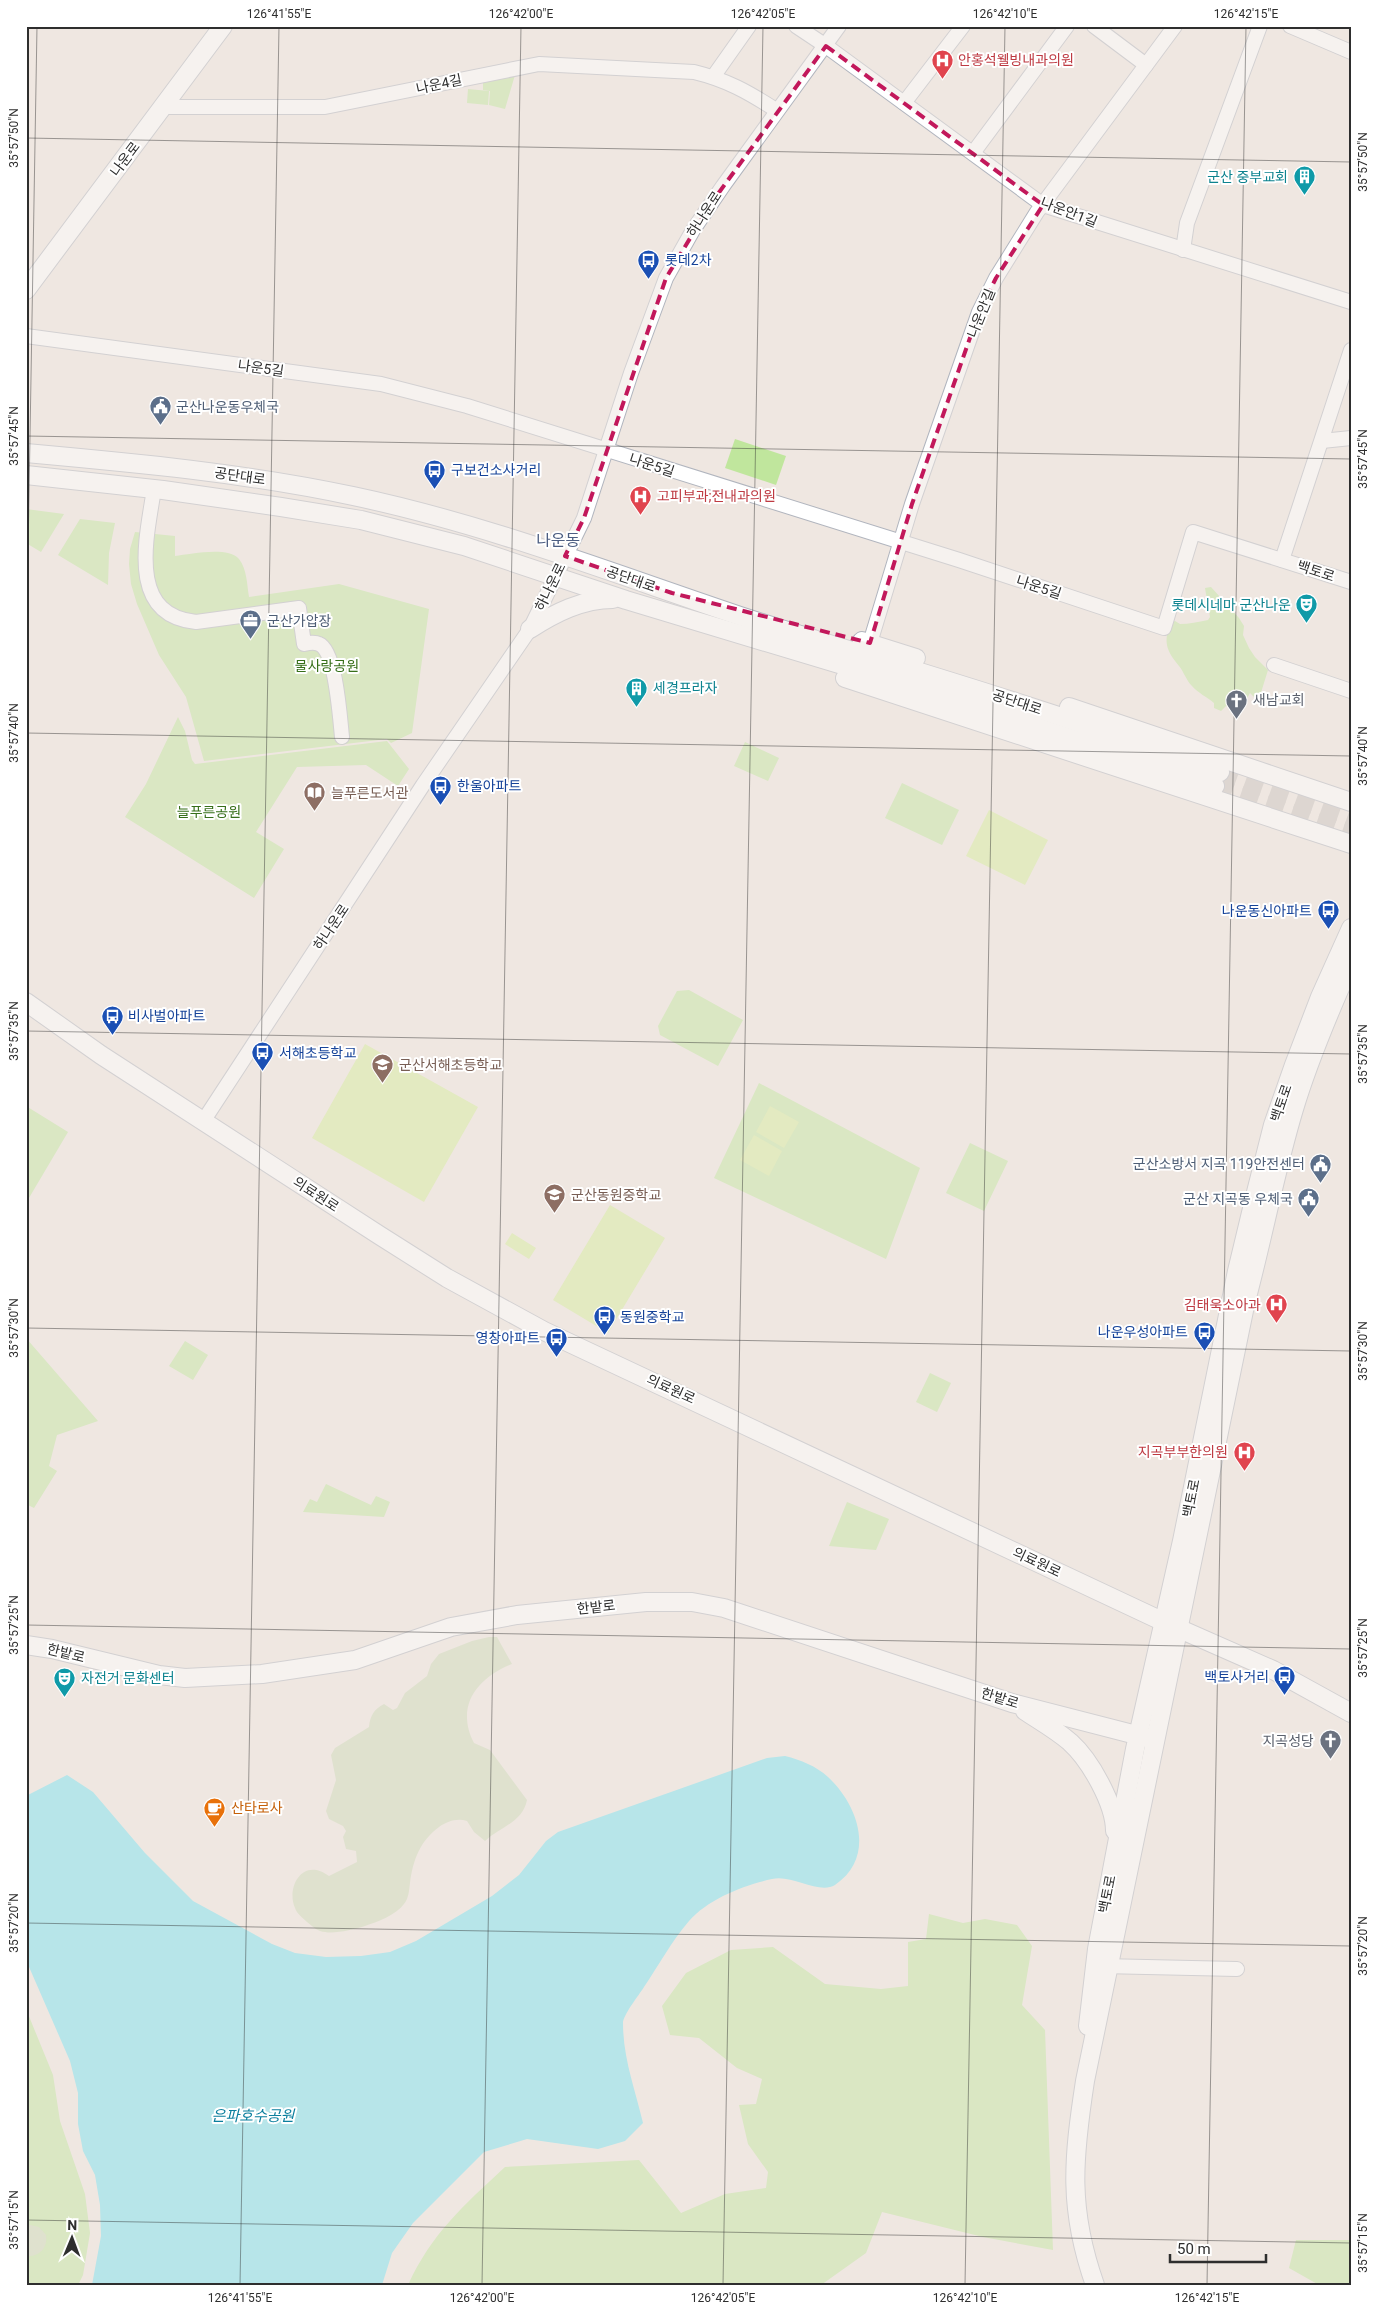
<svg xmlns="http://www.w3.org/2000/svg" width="1377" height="2311" font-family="Roboto,'Noto Sans KR',sans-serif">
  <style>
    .green { fill: #c0e69d }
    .cemetery { fill: #cdd9b7 }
    .pitch { fill: #d5ed99 }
    .water { fill: #73e2f2 }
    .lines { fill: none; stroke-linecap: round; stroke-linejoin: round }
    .tertiary-tunnel { stroke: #c8c2bd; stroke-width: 18; stroke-dasharray: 18 9; stroke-linecap: butt }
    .minor-casing { stroke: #b1b5be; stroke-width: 16 }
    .tertiary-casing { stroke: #b1b5be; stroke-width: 20 }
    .minor { stroke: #fff; stroke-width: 14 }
    .tertiary { stroke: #fff; stroke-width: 18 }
    .marked { fill: none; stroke: #c2185b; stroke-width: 4; stroke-dasharray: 10 6; stroke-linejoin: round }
    .ticks { fill: none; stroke: #2e2e2e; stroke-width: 1; stroke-opacity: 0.45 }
    .labels { text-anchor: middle; stroke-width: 4; stroke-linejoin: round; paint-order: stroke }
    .health-label { font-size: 14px; fill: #be3a42; stroke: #fff; text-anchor: start }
    .street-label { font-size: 14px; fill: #2e2e2e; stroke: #fff }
    .culture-label { font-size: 14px; fill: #0d838f; stroke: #fff; text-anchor: end }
    .transit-label { font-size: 14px; fill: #164399; stroke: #fff; text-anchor: start }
    .service-label { font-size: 14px; fill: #4e5e75; stroke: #fff; text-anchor: start }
    .park-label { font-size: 14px; fill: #376f1a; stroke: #fff }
    .worship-label { font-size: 14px; fill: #5b616d; stroke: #fff; text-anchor: start }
    .education-label { font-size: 14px; fill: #785e54; stroke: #fff; text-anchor: start }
    .food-label { font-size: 14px; fill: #c56008; stroke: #fff; text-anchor: start }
    .water-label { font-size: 15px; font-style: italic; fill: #0b7f9e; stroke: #fff }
    .quarter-label { font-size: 16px; fill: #4c5d81; stroke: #fff }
    .neatline { fill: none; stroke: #2e2e2e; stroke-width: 2 }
    .ticks-label { font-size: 12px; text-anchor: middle; fill: #2e2e2e }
  </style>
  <rect width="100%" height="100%" fill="#efe7e1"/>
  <g class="green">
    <path d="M515,75L505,109L489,105L490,91L483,90V83Z"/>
    <path d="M468,89L489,91L488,105L467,103Z"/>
    <path d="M735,439L786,456L776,485L725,468Z"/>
    <path d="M26,509L64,514L41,552L26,543Z"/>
    <path d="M80,519L115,523L109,553L108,585L58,555Z"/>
    <path d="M135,532L175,536V556C191,554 228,546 239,559C247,569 247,585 249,597L339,584L429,609L412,733L391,743L387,739L204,761L186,697L159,655L137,604L131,584L129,564L130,549Z"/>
    <path d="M1211,587L1239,618L1244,626L1243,635L1249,648L1255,657L1268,670L1259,699H1256L1250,693L1240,711L1226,706L1221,711L1214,708V703C1207,697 1198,693 1192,686C1186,680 1184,672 1179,666C1166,650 1163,642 1171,622L1175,621L1180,624C1189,624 1198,622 1208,620L1210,617L1205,588Z"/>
    <path d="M178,717L185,731L192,760L195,764L387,741L409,769L398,786L366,765L297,767L256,832L284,849L254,898L125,817L146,784Z"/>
    <path d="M745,742L779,758L768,781L734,766Z"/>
    <path d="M902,783L959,810L942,845L885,818Z"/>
    <path d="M689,990L743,1020L718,1066L660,1035L658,1026L677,991Z"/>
    <path d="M759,1083L920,1168L886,1259L714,1178Z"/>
    <path d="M26,1106L68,1132L26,1203Z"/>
    <path d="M970,1143L1008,1161L984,1211L946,1193Z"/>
    <path d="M26,1338L98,1421L57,1435L49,1466L57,1471L34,1508L26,1504Z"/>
    <path d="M185,1341L208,1355L193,1380L169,1366Z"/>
    <path d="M930,1373L951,1383L937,1412L916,1402Z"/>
    <path d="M326,1484L371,1505L376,1496L390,1502L384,1517L303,1512L310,1499L317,1502Z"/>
    <path d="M847,1502L889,1519L876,1550L829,1546Z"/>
    <path d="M929,1914L963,1923L985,1919L1017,1925L1032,1946L1022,2005L1045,2030L1053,2250L983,2237L882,2212L866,2253L821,2285H408C432,2233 463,2206 505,2167L639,2160L681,2213L725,2194L766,2188L768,2172L748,2144L739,2105L756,2104L762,2079L737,2068L699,2038L670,2035L662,2006L686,1973L731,1950L773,1947L825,1984L881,1989L908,1986V1942L926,1939Z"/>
    <path d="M26,2009L53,2075L60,2121L85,2194L90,2233L83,2275L78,2285H26Z"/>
    <path d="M1296,2240H1351V2285H1319L1289,2268Z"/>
  </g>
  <g class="cemetery">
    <path d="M489,1637H497L512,1664C477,1678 455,1706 474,1743L490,1750L527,1800C523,1822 500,1827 485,1841L474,1832L467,1821C457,1818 448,1821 439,1827C420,1841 413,1860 410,1883C409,1890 409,1898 404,1904C396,1915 377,1922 365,1926C352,1930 332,1935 320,1931C315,1929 311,1925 307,1922C303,1918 297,1914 295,1908C286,1888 302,1856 329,1876L357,1862L356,1851L346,1849L343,1837L346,1831L343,1826L329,1819L326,1811L336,1780L331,1755L335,1748L369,1727C370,1716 374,1709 384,1704L393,1710L397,1708L405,1693L427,1676L431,1664L439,1654L472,1641Z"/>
    <path d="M26,2224L39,2227L46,2235C48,2248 39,2257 26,2256Z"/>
  </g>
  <g class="pitch">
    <path d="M989,810L1048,840L1025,885L966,856Z"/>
    <path d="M365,1044L478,1107L424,1202L312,1138Z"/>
    <path d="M770,1106L799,1122L784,1148L756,1132Z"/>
    <path d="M754,1135L782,1151L769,1176L740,1160Z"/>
    <path d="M610,1205L665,1238L608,1333L553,1300Z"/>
    <path d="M512,1233L536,1248L529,1259L505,1244Z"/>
  </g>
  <path class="water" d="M785,1756C801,1760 816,1766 828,1777C859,1806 876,1857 835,1885C819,1895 792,1874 772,1879C744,1885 708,1899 689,1921C671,1942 659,1965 644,1987C639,1995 623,2015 623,2023C623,2058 635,2089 643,2123L625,2141L598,2149L527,2139L484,2152L413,2223L392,2253L382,2285H92L101,2236L100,2205L95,2175L83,2151L78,2124V2093L70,2061L26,1960V1796L67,1775L93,1792L145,1853L193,1901L272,1944L295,1953L326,1957L361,1956L390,1952L416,1941L492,1896L519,1875L546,1841L558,1832L767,1758Z"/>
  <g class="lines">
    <g class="tertiary-tunnel">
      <path d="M1220,772L1351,819"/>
      <path d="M1215,786L1351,833"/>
    </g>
    <defs>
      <g id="minor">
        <path d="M796,26L826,46L1043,205L1351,302"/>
        <path d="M1094,26L1146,65"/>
        <path d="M1290,26L1351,52"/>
        <path d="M713,77L749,26"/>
        <path d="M904,103L963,26"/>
        <path d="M164,107H325L539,64L694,72C727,80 748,92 776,110"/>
        <path d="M973,153L1067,26"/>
        <path d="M1183,250L1187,223L1260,26"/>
        <path d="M26,336L381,384L467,406L959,560L1164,628L1193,532L1351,582"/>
        <path d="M1322,441L1351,438"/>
        <path d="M154,489C147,536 126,615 196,622L299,608L304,644C308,643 315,642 319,644C336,651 340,719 342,737"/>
        <path d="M1282,560L1351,350"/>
        <path d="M870,643L912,504L979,312L996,278L1037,212L1175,26"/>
        <path d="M1274,665L1351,691"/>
        <path d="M204,1120L423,785L530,629L584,518L631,373L666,278L693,230L723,186L839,26"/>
        <path d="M1101,1966L1237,1969"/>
      </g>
      <g id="tertiary">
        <path d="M26,290L223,26"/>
        <path d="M26,453C136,463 245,473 353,496C486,524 612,573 740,616C839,648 939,677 1037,709C1099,729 1159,750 1220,772"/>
        <path d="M26,475L163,490L281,507L361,520L464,546L626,600L912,686L1215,786"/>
        <path d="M530,629C555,613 582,599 613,599"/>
        <path d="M862,641L916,658"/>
        <path d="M845,678L1351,844"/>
        <path d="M1069,707L1351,802"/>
        <path d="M26,1002L101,1055L379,1235L447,1278L544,1331L1164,1622L1273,1670L1351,1713"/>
        <path d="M26,1645L52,1649L159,1675L185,1678L262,1674L355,1660L451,1627L517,1615L646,1602H692L724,1608L1012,1703L1148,1738"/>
        <path d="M1025,1711C1040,1721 1056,1730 1070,1742C1090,1760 1115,1804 1115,1831"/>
        <path d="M1088,2026L1097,1949L1135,1749L1182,1541L1237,1271L1255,1196L1273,1125L1294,1065L1320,997L1351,928"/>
        <path d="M1095,2285C1068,2209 1073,2159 1085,2081L1246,1301C1263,1238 1275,1172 1294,1109C1309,1059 1330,1010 1351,963"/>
      </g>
    </defs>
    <use href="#minor" class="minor-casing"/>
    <use href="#tertiary" class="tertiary-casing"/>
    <use href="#minor" class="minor"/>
    <use href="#tertiary" class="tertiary"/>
  </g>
  <path d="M0 0H1377V2311H0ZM826,46L1043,205L996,278L979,312L912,504L870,643L672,593L565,556L584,518L666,278L712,202Z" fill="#efe7e1" fill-opacity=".55" fill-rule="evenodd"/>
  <path class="marked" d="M826,46L1043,205L996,278L979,312L912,504L870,643L672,593L565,556L584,518L666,278L712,202Z"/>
  <path class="ticks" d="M26,138L1351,162M26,436L1351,459M26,671L37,26M26,733L1351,756M26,1031L1351,1054M26,1328L1351,1351M26,1625L1351,1649M26,1923L1351,1946M26,2220L1351,2243M240,2285L279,26M482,2285L521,26M723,2285L763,26M965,2285L1005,26M1207,2285L1246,26"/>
  <defs>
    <symbol id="hospital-pin" viewBox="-11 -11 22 30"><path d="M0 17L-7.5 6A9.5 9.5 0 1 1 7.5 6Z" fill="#e0444e" stroke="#fff"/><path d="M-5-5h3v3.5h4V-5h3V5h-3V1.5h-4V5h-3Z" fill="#fff"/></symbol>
    <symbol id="building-pin" viewBox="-11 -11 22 30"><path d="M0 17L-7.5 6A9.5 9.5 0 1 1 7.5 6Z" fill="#0f9aa8" stroke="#fff"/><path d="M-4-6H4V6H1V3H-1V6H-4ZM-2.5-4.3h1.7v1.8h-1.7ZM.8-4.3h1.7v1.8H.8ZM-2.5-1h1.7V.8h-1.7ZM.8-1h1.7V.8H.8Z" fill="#fff"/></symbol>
    <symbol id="bus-pin" viewBox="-11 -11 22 30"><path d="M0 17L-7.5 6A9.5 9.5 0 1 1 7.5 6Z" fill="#1a4fb4" stroke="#fff"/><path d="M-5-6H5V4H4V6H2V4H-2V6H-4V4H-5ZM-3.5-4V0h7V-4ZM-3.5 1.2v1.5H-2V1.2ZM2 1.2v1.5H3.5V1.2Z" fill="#fff"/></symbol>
    <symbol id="civic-pin" viewBox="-11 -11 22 30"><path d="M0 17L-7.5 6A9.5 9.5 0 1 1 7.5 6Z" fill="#5c6f8a" stroke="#fff"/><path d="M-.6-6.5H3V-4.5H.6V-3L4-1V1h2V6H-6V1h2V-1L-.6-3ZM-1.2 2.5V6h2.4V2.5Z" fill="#fff"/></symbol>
    <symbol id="theatre-pin" viewBox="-11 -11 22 30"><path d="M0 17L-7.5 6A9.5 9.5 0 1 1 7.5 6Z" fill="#0f9aa8" stroke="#fff"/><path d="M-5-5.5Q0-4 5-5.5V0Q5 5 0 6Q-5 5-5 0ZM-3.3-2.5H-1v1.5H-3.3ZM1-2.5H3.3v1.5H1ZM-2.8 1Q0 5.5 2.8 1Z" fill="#fff"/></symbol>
    <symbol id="office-pin" viewBox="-11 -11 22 30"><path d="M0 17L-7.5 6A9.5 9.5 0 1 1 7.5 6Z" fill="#5c6f8a" stroke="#fff"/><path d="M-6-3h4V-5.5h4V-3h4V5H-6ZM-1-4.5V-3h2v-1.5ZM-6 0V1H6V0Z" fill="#fff"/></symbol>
    <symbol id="church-pin" viewBox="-11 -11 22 30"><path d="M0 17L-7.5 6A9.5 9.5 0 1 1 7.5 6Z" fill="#6b7280" stroke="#fff"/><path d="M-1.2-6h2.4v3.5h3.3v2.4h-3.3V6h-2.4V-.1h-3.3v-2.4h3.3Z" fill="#fff"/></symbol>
    <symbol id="library-pin" viewBox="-11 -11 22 30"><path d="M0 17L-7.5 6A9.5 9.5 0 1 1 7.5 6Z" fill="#8d6e63" stroke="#fff"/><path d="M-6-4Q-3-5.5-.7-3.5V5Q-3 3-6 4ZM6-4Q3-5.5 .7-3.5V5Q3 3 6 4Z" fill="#fff"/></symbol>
    <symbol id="school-pin" viewBox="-11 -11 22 30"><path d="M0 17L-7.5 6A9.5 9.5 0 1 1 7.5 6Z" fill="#8d6e63" stroke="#fff"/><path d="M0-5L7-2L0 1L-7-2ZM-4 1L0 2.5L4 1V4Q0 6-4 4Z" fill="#fff"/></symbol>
    <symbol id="cafe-pin" viewBox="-11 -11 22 30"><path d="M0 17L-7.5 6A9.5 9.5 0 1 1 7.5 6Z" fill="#e8710a" stroke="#fff"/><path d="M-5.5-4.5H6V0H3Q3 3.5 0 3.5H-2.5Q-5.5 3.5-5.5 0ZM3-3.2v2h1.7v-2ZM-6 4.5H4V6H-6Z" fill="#fff"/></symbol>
  </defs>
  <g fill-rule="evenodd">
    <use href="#hospital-pin" x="930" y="48" width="25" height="34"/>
    <use href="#building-pin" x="1292" y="164" width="25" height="34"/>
    <use href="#bus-pin" x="636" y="248" width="25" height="34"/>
    <use href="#civic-pin" x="148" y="394" width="25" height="34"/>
    <use href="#bus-pin" x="422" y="458" width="25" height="34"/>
    <use href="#hospital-pin" x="628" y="484" width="25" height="34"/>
    <use href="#theatre-pin" x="1294" y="592" width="25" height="34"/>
    <use href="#office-pin" x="238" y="608" width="25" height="34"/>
    <use href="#building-pin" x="624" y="676" width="25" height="34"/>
    <use href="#church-pin" x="1224" y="688" width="25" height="34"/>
    <use href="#bus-pin" x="428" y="774" width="25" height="34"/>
    <use href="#library-pin" x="302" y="780" width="25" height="34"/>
    <use href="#bus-pin" x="1316" y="898" width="25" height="34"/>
    <use href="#bus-pin" x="100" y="1004" width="25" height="34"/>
    <use href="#bus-pin" x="250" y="1040" width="25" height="34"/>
    <use href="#school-pin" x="370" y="1052" width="25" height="34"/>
    <use href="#civic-pin" x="1308" y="1152" width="25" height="34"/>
    <use href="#school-pin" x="542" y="1182" width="25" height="34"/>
    <use href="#civic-pin" x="1296" y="1186" width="25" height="34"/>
    <use href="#hospital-pin" x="1264" y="1292" width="25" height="34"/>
    <use href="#bus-pin" x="592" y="1304" width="25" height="34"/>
    <use href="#bus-pin" x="1192" y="1320" width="25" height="34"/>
    <use href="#bus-pin" x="544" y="1326" width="25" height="34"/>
    <use href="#hospital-pin" x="1232" y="1440" width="25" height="34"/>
    <use href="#bus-pin" x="1272" y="1664" width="25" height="34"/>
    <use href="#theatre-pin" x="52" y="1666" width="25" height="34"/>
    <use href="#church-pin" x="1318" y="1728" width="25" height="34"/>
    <use href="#cafe-pin" x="202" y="1796" width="25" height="34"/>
  </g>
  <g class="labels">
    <g class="health-label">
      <text x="958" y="65">안홍석웰빙내과의원</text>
      <text x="657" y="501">고피부과;전내과의원</text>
      <text x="1261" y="1310" text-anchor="end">김태욱소아과</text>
      <text x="1228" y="1457" text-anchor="end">지곡부부한의원</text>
    </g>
    <g class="street-label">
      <text transform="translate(439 84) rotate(-12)" y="5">나운4길</text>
      <text transform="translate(125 159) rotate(-53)" y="5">나운로</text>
      <text transform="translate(1069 212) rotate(21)" y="5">나운안1길</text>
      <text transform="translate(704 214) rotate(-57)" y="5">하나운로</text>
      <text transform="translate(981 313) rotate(-68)" y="5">나운안길</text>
      <text transform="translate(261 368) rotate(8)" y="5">나운5길</text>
      <text transform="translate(652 465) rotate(18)" y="5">나운5길</text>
      <text transform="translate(240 476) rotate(8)" y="5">공단대로</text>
      <text transform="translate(1316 571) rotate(18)" y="5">백토로</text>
      <text transform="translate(631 579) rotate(19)" y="5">공단대로</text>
      <text transform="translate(550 587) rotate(-64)" y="5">하나운로</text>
      <text transform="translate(1039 587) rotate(18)" y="5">나운5길</text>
      <text transform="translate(1017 702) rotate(18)" y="5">공단대로</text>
      <text transform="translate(331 927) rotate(-56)" y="5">하나운로</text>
      <text transform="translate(1281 1103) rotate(-71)" y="5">백토로</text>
      <text transform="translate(316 1194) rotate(33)" y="5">의료원로</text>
      <text transform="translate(671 1389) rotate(24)" y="5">의료원로</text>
      <text transform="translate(1191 1498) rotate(-79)" y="5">백토로</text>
      <text transform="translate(1037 1562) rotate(25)" y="5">의료원로</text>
      <text transform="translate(596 1607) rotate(-6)" y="5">한밭로</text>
      <text transform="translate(66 1653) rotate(14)" y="5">한밭로</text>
      <text transform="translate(1000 1698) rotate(17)" y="5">한밭로</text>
      <text transform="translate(1107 1894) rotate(-79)" y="5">백토로</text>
    </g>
    <g class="culture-label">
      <text x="1288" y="182">군산 중부교회</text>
      <text x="1291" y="610">롯데시네마 군산나운</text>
      <text x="653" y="693" text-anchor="start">세경프라자</text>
      <text x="81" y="1683" text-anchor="start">자전거 문화센터</text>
    </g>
    <g class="transit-label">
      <text x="665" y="265">롯데2차</text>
      <text x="451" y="475">구보건소사거리</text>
      <text x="457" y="791">한울아파트</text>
      <text x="1312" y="916" text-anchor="end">나운동신아파트</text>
      <text x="128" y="1021">비사벌아파트</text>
      <text x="279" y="1058">서해초등학교</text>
      <text x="620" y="1322">동원중학교</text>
      <text x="1188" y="1337" text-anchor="end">나운우성아파트</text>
      <text x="540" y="1343" text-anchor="end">영창아파트</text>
      <text x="1269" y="1682" text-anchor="end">백토사거리</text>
    </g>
    <g class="service-label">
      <text x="176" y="412">군산나운동우체국</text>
      <text x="267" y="626">군산가압장</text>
      <text x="1305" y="1169" text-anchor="end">군산소방서 지곡 119안전센터</text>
      <text x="1293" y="1204" text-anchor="end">군산 지곡동 우체국</text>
    </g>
    <g class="park-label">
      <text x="327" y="671">물사랑공원</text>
      <text x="209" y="817">늘푸른공원</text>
    </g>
    <g class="worship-label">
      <text x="1253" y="705">새남교회</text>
      <text x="1314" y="1746" text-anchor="end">지곡성당</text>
    </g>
    <g class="education-label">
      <text x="331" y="798">늘푸른도서관</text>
      <text x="399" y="1070">군산서해초등학교</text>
      <text x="571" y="1200">군산동원중학교</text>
    </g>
    <g class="food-label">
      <text x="231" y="1813">산타로사</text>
    </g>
    <g class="water-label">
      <text x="253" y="2121">은파호수공원</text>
    </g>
    <g class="quarter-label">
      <text x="558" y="546">나운동</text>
    </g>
  </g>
  <rect width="1377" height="2311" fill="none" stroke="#ffffff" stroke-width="55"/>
  <g transform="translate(72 2238) rotate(1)" stroke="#ffffff" stroke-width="4" paint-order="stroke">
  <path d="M0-4L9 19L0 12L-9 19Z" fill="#2e2e2e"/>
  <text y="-8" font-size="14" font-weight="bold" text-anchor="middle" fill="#2e2e2e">N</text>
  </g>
  <path d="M1170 2254v8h96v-8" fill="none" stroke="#2e2e2e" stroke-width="2.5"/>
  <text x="1177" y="2254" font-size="15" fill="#2e2e2e" stroke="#ffffff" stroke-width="4" paint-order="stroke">50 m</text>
  <rect x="28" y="28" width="1322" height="2256" class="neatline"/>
  <g class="ticks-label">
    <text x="279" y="18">126°41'55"E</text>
    <text x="521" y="18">126°42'00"E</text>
    <text x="763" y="18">126°42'05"E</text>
    <text x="1005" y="18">126°42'10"E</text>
    <text x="1246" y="18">126°42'15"E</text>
    <text transform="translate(14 138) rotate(-90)" y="4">35°57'50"N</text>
    <text transform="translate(1363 162) rotate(-90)" y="4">35°57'50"N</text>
    <text transform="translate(14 436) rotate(-90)" y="4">35°57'45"N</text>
    <text transform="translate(1363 459) rotate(-90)" y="4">35°57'45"N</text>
    <text transform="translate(14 733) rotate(-90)" y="4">35°57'40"N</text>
    <text transform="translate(1363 756) rotate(-90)" y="4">35°57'40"N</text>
    <text transform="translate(14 1031) rotate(-90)" y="4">35°57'35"N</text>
    <text transform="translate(1363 1054) rotate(-90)" y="4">35°57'35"N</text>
    <text transform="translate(14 1328) rotate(-90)" y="4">35°57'30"N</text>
    <text transform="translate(1363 1351) rotate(-90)" y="4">35°57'30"N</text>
    <text transform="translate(14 1625) rotate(-90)" y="4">35°57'25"N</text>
    <text transform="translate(1363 1648) rotate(-90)" y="4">35°57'25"N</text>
    <text transform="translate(14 1923) rotate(-90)" y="4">35°57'20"N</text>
    <text transform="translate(1363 1946) rotate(-90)" y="4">35°57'20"N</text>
    <text transform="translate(14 2220) rotate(-90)" y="4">35°57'15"N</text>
    <text transform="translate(1363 2243) rotate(-90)" y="4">35°57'15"N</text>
    <text x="240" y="2302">126°41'55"E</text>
    <text x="482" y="2302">126°42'00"E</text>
    <text x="723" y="2302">126°42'05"E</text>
    <text x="965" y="2302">126°42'10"E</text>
    <text x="1207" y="2302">126°42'15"E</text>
  </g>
</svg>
